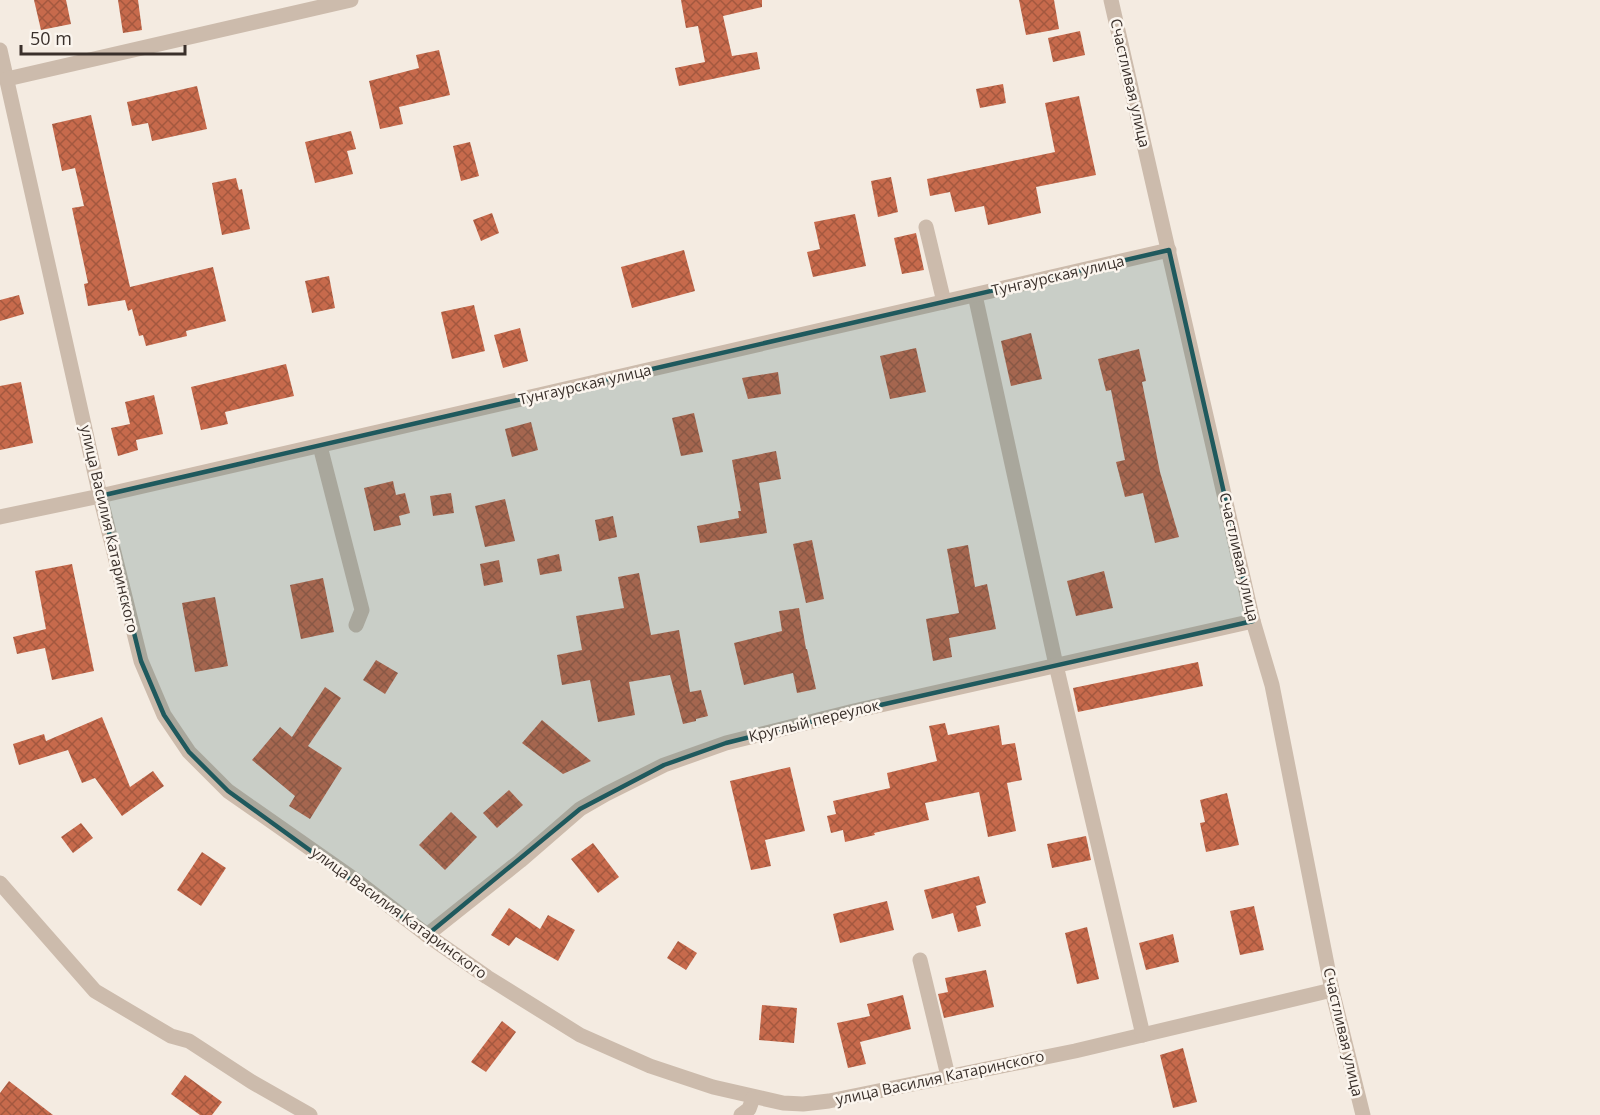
<svg xmlns="http://www.w3.org/2000/svg" width="1600" height="1115" font-family="'Open Sans',sans-serif">
  <style>
    .building { fill: url(#building-cross-hatch) }
    .lines { fill: none; stroke-linecap: round; stroke-linejoin: round }
    .minor { stroke: #ccbbac; stroke-width: 15 }
    .marked { fill: #1f595d; fill-opacity: 0.2; stroke: #1f595d; stroke-width: 4.5; stroke-linejoin: round }
    .labels { text-anchor: middle; stroke-width: 5; stroke-linejoin: round; paint-order: stroke }
    .street-label { font-size: 15px; fill: #3a302b; stroke: #fbf5ee }
  </style>
  <defs>
    <pattern id="building-cross-hatch" width="8" height="8" patternUnits="userSpaceOnUse" patternTransform="scale(1.5)"><rect width="8" height="8" fill="#c76a4c"/><path d="M0 0l8 8M0 8l8-8" fill="none" stroke="#a3583f"/></pattern>
  </defs>
  <rect width="100%" height="100%" fill="#f4ebe1"/>
  <g class="building">
    <path d="M34,0H66L71,24L41,30Z"/>
    <path d="M118,0H138L142,30L123,33Z"/>
    <path d="M681,0H762V7L723,16L732,56L757,52L760,69L679,86L675,68L705,62L698,26L686,28Z"/>
    <path d="M1019,0H1054L1059,29L1026,35Z"/>
    <path d="M1080,31L1085,55L1053,62L1048,38Z"/>
    <path d="M439,50L450,95L399,107L403,124L380,129L369,81L419,68L416,55Z"/>
    <path d="M1003,84L1006,103L980,108L976,89Z"/>
    <path d="M197,86L207,129L152,141L148,123L132,126L127,102Z"/>
    <path d="M1079,96L1096,175L1036,187L1041,213L988,225L984,206L955,212L950,192L930,196L927,179L1055,152L1045,103Z"/>
    <path d="M91,115L130,287L213,267L226,321L186,331L187,336L146,346L143,335L139,336L132,309L128,311L125,300L88,306L84,284L88,283L72,208L84,206L75,168L62,171L52,124Z"/>
    <path d="M351,131L356,149L347,151L353,174L315,183L305,142Z"/>
    <path d="M470,142L479,176L461,181L453,146Z"/>
    <path d="M891,177L898,212L878,217L871,181Z"/>
    <path d="M236,178L239,190L242,189L250,229L222,235L212,183Z"/>
    <path d="M492,213L499,233L481,241L473,220Z"/>
    <path d="M855,214L866,266L813,277L807,252L820,249L814,222Z"/>
    <path d="M916,233L924,270L902,274L894,238Z"/>
    <path d="M684,250L695,291L632,308L621,267Z"/>
    <path d="M329,276L335,308L312,313L305,281Z"/>
    <path d="M19,295L24,314L0,321V300Z"/>
    <path d="M474,305L485,351L452,359L441,312Z"/>
    <path d="M520,328L528,361L503,368L494,335Z"/>
    <path d="M1031,333L1042,379L1011,386L1001,341Z"/>
    <path d="M916,348L926,392L890,399L880,356Z"/>
    <path d="M1139,349L1146,381L1142,382L1160,472L1179,537L1155,543L1143,493L1125,497L1116,462L1125,460L1111,390L1106,391L1098,359Z"/>
    <path d="M286,364L294,396L225,412L228,424L201,430L191,387Z"/>
    <path d="M778,372L781,394L748,399L742,378Z"/>
    <path d="M21,382L33,443L0,450V386Z"/>
    <path d="M154,395L163,434L136,440L138,450L118,456L111,428L130,424L125,402Z"/>
    <path d="M694,413L703,452L681,456L672,418Z"/>
    <path d="M531,422L538,450L512,457L505,429Z"/>
    <path d="M776,451L781,479L759,483L767,533L700,543L697,526L739,518L738,511H741L732,460Z"/>
    <path d="M393,481L396,495L405,493L410,513L399,516L401,525L374,531L364,488Z"/>
    <path d="M451,493L454,513L433,516L430,496Z"/>
    <path d="M505,499L515,541L485,547L475,506Z"/>
    <path d="M613,516L617,537L599,541L595,520Z"/>
    <path d="M812,540L824,599L806,603L793,544Z"/>
    <path d="M968,545L975,587L987,584L996,629L949,638L952,657L933,661L926,619L959,613L947,549Z"/>
    <path d="M559,554L562,571L540,575L537,559Z"/>
    <path d="M499,560L503,582L484,586L480,564Z"/>
    <path d="M72,564L94,671L52,680L45,648L17,654L13,637L46,629L35,571Z"/>
    <path d="M1104,571L1113,608L1076,616L1067,581Z"/>
    <path d="M639,573L651,635L679,630L690,692L701,690L708,716L696,719V721L683,724L670,675L629,682L635,715L598,722L590,680L562,685L557,655L582,650L576,616L624,608L618,577Z"/>
    <path d="M323,578L334,632L301,639L290,585Z"/>
    <path d="M215,597L228,666L195,672L182,603Z"/>
    <path d="M799,608L806,649H807L816,689L797,693L793,673L744,685L734,643L782,631L779,611Z"/>
    <path d="M376,660L398,673L385,694L363,680Z"/>
    <path d="M1198,662L1203,686L1078,712L1073,688Z"/>
    <path d="M325,687L341,698L308,746L342,768L310,819L289,806L295,796L252,760L280,727L292,737Z"/>
    <path d="M102,717L130,787L153,771L164,786L122,816L95,778L82,783L68,750L19,765L13,744L44,734L46,741Z"/>
    <path d="M542,720L591,761L563,774L522,743Z"/>
    <path d="M945,723L948,735L999,725L1002,745L1015,743L1022,780L1007,783L1016,831L988,837L979,792L925,803L929,820L874,833L875,835L845,842L843,830L831,833L827,816L836,814L833,801L890,788L887,773L937,761L929,726Z"/>
    <path d="M790,767L805,831L765,840L771,866L751,870L730,781Z"/>
    <path d="M509,790L523,805L497,828L483,813Z"/>
    <path d="M1227,793L1239,845L1206,852L1200,823L1205,822L1200,800Z"/>
    <path d="M451,812L477,837L445,870L419,845Z"/>
    <path d="M81,823L93,838L73,853L61,837Z"/>
    <path d="M1086,836L1091,860L1052,868L1047,844Z"/>
    <path d="M593,843L619,877L598,893L571,859Z"/>
    <path d="M202,852L226,868L201,906L177,890Z"/>
    <path d="M979,876L986,903L976,906L981,926L958,932L953,913L932,919L924,890Z"/>
    <path d="M887,901L894,930L840,943L833,914Z"/>
    <path d="M1254,906L1264,950L1240,955L1230,911Z"/>
    <path d="M509,908L540,929L548,915L575,930L558,961L516,937L509,946L491,935Z"/>
    <path d="M1087,927L1099,979L1077,984L1065,933Z"/>
    <path d="M1173,934L1179,962L1146,970L1139,943Z"/>
    <path d="M678,941L697,953L686,970L667,958Z"/>
    <path d="M986,970L994,1007L944,1018L938,994L948,992L945,978Z"/>
    <path d="M903,995L911,1029L860,1042L866,1064L848,1068L837,1023L870,1016L867,1004Z"/>
    <path d="M762,1005L797,1008L794,1043L759,1040Z"/>
    <path d="M502,1021L516,1032L486,1072L471,1062Z"/>
    <path d="M1183,1048L1197,1102L1173,1108L1160,1055Z"/>
    <path d="M185,1075L222,1102L212,1115H200L171,1094Z"/>
    <path d="M9,1081L53,1115H0V1093Z"/>
  </g>
  <g class="lines">
    <g class="minor">
      <path d="M1111,0L1253,621L1272,685L1332,990L1363,1115"/>
      <path d="M0,50L100,496L141,661L164,715L189,752L228,791L358,882L427,935L487,977L580,1035L650,1066L713,1087L783,1103L803,1104L829,1101L1075,1051L1332,990"/>
      <path d="M7,79L351,0"/>
      <path d="M926,227L944,302"/>
      <path d="M975,295L1056,665L1143,1035"/>
      <path d="M320,446L362,610L356,625"/>
      <path d="M0,517L100,496L1169,250"/>
      <path d="M0,883L95,991L171,1036L189,1041L252,1082L310,1115"/>
      <path d="M427,935L520,861L580,809L606,794L664,765L726,743L854,711L1253,621"/>
      <path d="M920,960L948,1076"/>
      <path d="M741,1115L749,1109L753,1098"/>
    </g>
  </g>
  <path class="marked" d="M1169,250L1253,621L854,711L726,743L664,765L580,809L427,935L228,791L189,752L164,715L141,661L100,496Z"/>
  <g class="labels">
    <g class="street-label">
      <text transform="translate(1130 83) rotate(77)" y="5">Счастливая улица</text>
      <text transform="translate(1058 276) rotate(-13)" y="5">Тунгаурская улица</text>
      <text transform="translate(585 385) rotate(-13)" y="5">Тунгаурская улица</text>
      <text transform="translate(109 529) rotate(77)" y="5">улица Василия Катаринского</text>
      <text transform="translate(1239 557) rotate(77)" y="5">Счастливая улица</text>
      <text transform="translate(814 721) rotate(-14)" y="5">Круглый переулок</text>
      <text transform="translate(399 913) rotate(36)" y="5">улица Василия Катаринского</text>
      <text transform="translate(1343 1032) rotate(77)" y="5">Счастливая улица</text>
      <text transform="translate(940 1078) rotate(-12)" y="5">улица Василия Катаринского</text>
    </g>
  </g>
  <path d="M21 45v9h164v-9" fill="none" stroke="#3a302b" stroke-width="3"/>
  <text x="30" y="45" font-size="18" fill="#3a302b" stroke="#fbf5ee" stroke-width="4.5" paint-order="stroke">50 m</text>
</svg>
